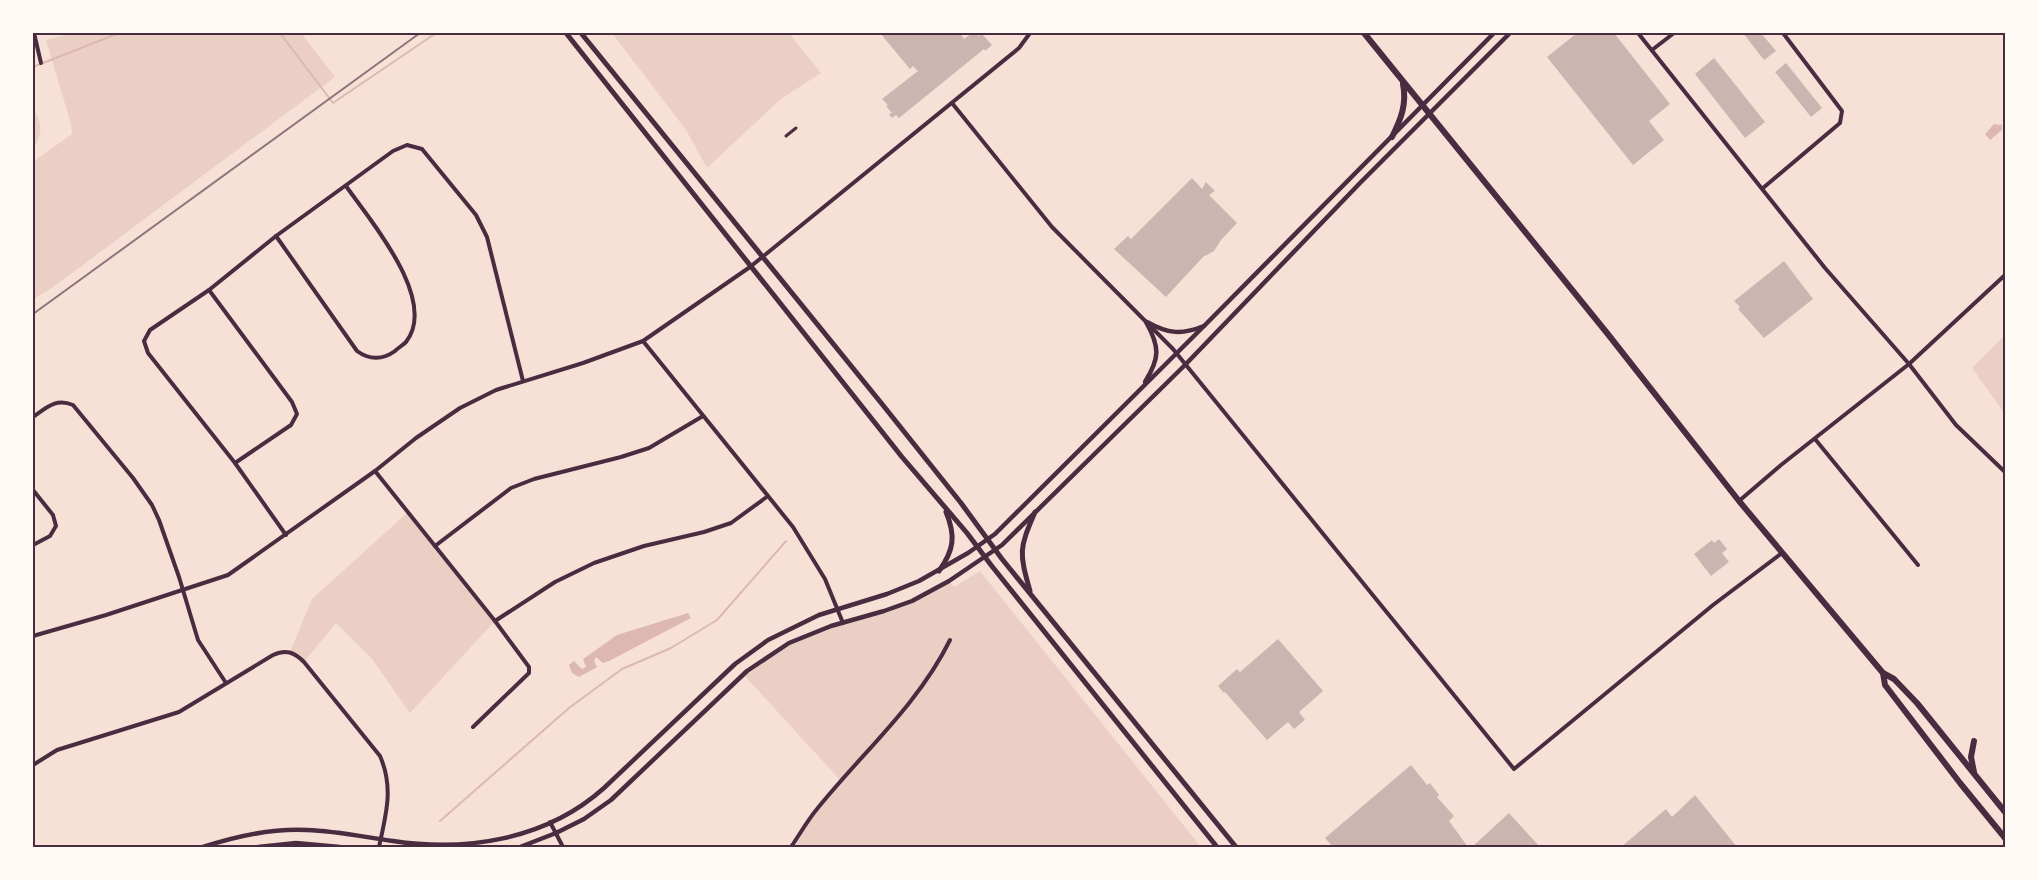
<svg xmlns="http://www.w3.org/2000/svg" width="2038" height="880" font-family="'Crimson Pro',serif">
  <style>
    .green { fill: #ebcfc5 }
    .water { fill: #dcb8b0 }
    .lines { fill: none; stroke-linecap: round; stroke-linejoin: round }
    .stream { stroke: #dcb8b0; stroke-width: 2 }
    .building { fill: #ccb4b1 }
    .pedestrian { stroke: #4a2c40; stroke-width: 3 }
    .minor { stroke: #4a2c40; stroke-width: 4 }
    .tertiary { stroke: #4a2c40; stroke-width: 4.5 }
    .secondary { stroke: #4a2c40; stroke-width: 5 }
    .primary { stroke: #4a2c40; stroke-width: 6 }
    .rail { stroke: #8f747c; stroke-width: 2 }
    .neatline { fill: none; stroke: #4a2c40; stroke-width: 2 }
  </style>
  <rect width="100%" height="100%" fill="#f7e1d7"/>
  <g class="green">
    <path d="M73,33H301L335,77L52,288L33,299V162L72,134L71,124L46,40Z"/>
    <path d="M612,33H789L821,73L781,99L707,168L686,130Z"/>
    <path d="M33,110C43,123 43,135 33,148Z"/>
    <path d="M2005,335V414L1972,368Z"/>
    <path d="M408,512L495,621L410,713L372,659L336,623L304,662L290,652L312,599Z"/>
    <path d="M980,571L1201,847H795L815,811L841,781L743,674L802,637L912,601L949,581L954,587Z"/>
  </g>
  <g class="water">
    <path d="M1994,124L2000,125L2002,124V130L1990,140L1985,134Z"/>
    <path d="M688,613L691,618L609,661L603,663L596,657L594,661L597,667L579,677L572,673L569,665L574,661L582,669L586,667L583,659L617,635Z"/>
  </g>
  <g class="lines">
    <g class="stream">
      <path d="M280,33L333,103L436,33"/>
      <path d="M33,67L119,33"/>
      <path d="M440,821L569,708L622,669L671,648L717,620L786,541"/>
    </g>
  </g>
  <g class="building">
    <path d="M880,33H960L964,39L972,33H975L979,36L982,34L992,45L985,51L984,49L899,118L896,115L892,118L889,114L892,113L886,106L888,105L882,99L918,71L913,66L910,69Z"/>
    <path d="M1577,33H1614L1670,104L1649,121L1664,140L1633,165L1547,57Z"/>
    <path d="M1743,33H1761L1776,51L1764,60Z"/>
    <path d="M1714,58L1765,122L1745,138L1695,74Z"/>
    <path d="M1786,63L1822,108L1811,117L1775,72Z"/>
    <path d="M1192,178L1202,189L1206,182L1215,191L1209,195L1237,223L1221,240L1214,251L1203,257L1166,297L1114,249L1128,236L1131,239Z"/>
    <path d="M1784,261L1813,299L1764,338L1738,309L1740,307L1734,301Z"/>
    <path d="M1719,539L1727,549L1722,553L1729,562L1711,576L1694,554L1712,540L1714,543Z"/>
    <path d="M1278,639L1323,691L1299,712L1305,720L1294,729L1288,722L1267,740L1225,692L1224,693L1218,686L1237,669L1240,672Z"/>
    <path d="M1411,765L1427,785L1430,783L1439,795L1437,797L1454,816L1449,821L1468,847H1338L1336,845L1333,847L1325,838Z"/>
    <path d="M1695,795L1737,847H1621L1666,809L1672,817Z"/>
    <path d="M1509,813L1540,847H1472Z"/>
  </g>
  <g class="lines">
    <path class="pedestrian" d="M786,136L796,128"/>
    <g class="minor">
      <path d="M34,33L41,63"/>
      <path d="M1638,33L1825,268L1909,364L1956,425L2005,472"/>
      <path d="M1652,50L1674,33"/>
      <path d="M952,103L1052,227L1173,349L1514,769L1713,605L1782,553"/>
      <path d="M1763,188L1840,123L1842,111L1783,33"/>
      <path d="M276,236L357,351C369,360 383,360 395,351C398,348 403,345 406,342C439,300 369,219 346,186"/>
      <path d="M209,290L292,402L297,414L291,425L235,463"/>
      <path d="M643,341L793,527L825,579L843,623"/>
      <path d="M33,417C47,407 56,398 73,405L133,478L152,505L159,520L179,577L198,640L226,683"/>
      <path d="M1815,439L1918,565"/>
      <path d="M375,471L495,621L529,667V673L473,727"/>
      <path d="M33,490L53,515L56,526L50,536L33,545"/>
      <path d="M1739,501L1781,465L1909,364L2005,275"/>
      <path d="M286,535L235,463L148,353L144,341L150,330L209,290L276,236L393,151L407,145L422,149L476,215L487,237L523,381"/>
      <path d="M435,546L511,488L534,479L621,457L649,448L703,416"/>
      <path d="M495,621L555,582L594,563L644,546L704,532L731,523L768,496"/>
      <path d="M33,636L106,615L228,575L375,471L416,438L460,408L496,390L583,363L643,341L750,267L1019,48L1030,33"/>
      <path d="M33,765L57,750L179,712L273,655C286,649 294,652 304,662L380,756C394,788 386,814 379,847"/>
      <path d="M550,822L563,847"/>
      <path d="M791,847C800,834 807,821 817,809C862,753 918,705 950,640"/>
    </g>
    <g class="tertiary">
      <path d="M1147,322C1168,334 1182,335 1204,326"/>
      <path d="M1145,382C1160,358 1160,347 1146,322"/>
      <path d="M203,847C237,836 271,828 307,830C336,831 364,837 393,841C466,852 546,840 604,788L735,664L768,640L819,615L887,594L919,581L968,553L995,534L1206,324L1494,33"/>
      <path d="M258,847L296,843L340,847"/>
      <path d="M520,847L556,833L584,819L611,800L747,671L789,643L831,626L884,611L912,601L949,581L1002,545L1185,365L1360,183L1510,33"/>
    </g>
    <g class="secondary">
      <path d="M566,33L902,457L967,533L991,565L1217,847"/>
      <path d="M581,33L882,404L961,503L1002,559L1236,847"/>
      <path d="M939,571C954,550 956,536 946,512"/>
      <path d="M1030,591C1019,552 1019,549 1035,512"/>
    </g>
    <g class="primary">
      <path d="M1364,33L1607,333L1739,501L1883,673L1894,679L1917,703L2005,812"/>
      <path d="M1392,137C1401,119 1407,104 1403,84"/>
      <path d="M1883,673L1885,685L1960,783L2005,838"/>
      <path d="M1974,741L1971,757L1974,772"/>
    </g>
    <path class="rail" d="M33,314L420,33"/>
  </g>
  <rect width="2038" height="880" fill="none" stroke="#fffaf5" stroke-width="69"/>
  <rect x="34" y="34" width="1970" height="812" class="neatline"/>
</svg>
